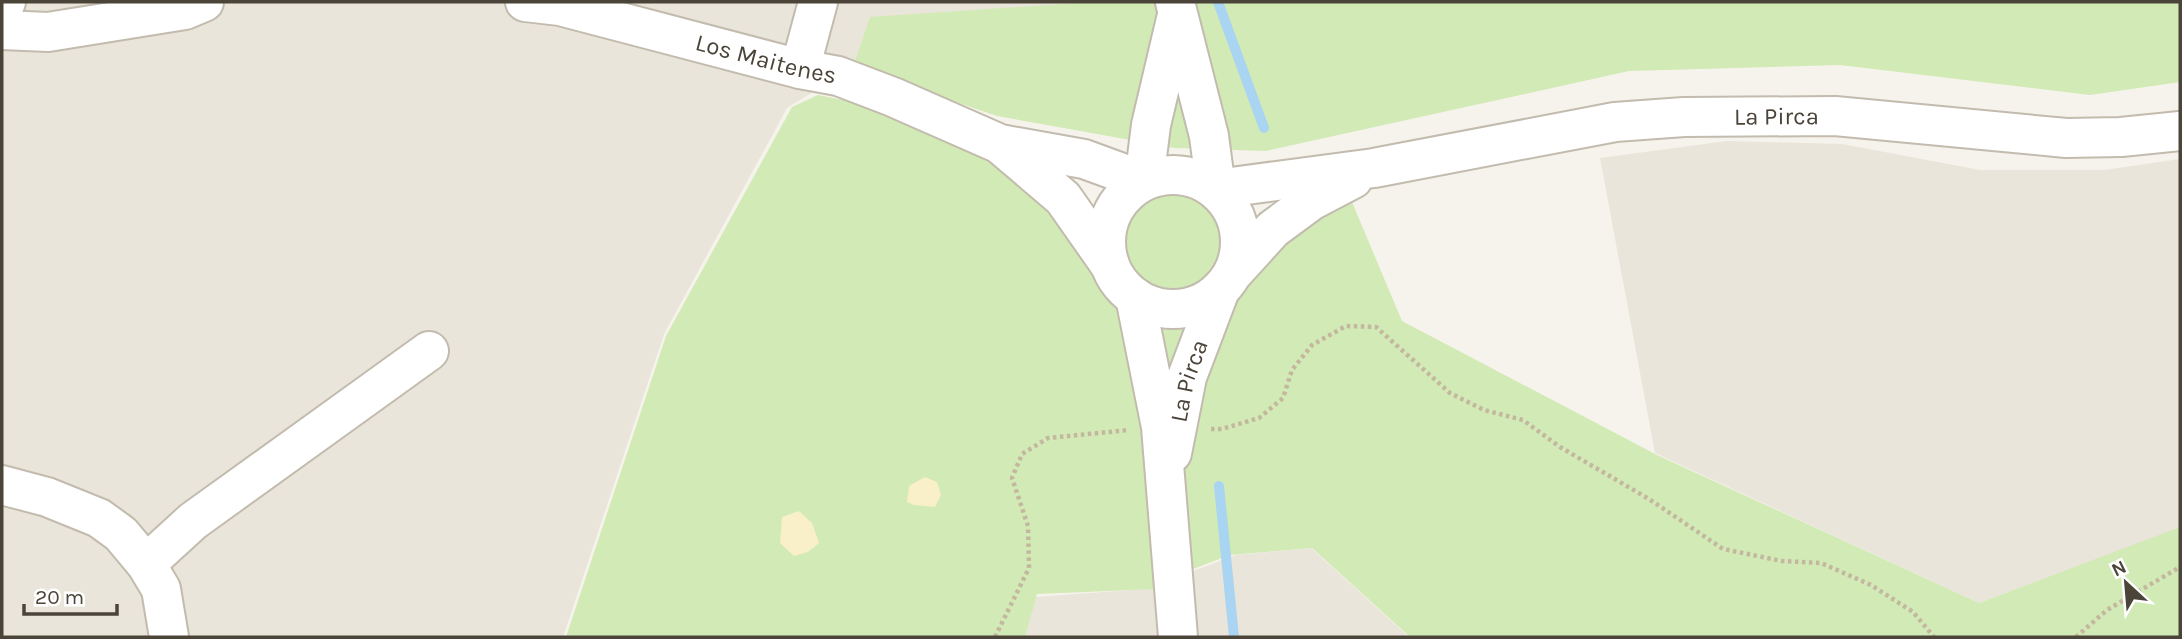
<svg xmlns="http://www.w3.org/2000/svg" width="2182" height="639" font-family="Karla,sans-serif">
  <style>
    .residential { fill: #eae5da }
    .green { fill: #d2eab5 }
    .sand { fill: #f9efc9 }
    .lines { fill: none; stroke-linecap: round; stroke-linejoin: round }
    .stream { stroke: #a9d4f2; stroke-width: 10 }
    .minor-casing { stroke: #c2bbae; stroke-width: 42 }
    .path { stroke: #c4b79f; stroke-width: 4.5; stroke-dasharray: 3.5 3.5; stroke-linecap: butt }
    .minor { stroke: #fff; stroke-width: 38 }
    .labels { text-anchor: middle; stroke-width: 7; stroke-linejoin: round; paint-order: stroke }
    .street-label { font-size: 24px; fill: #4b4439; stroke: #fff }
  </style>
  <rect width="100%" height="100%" fill="#f6f3ec"/>
  <g class="residential">
    <path d="M2,2H1126L906,35L787,108L664,334L563,637H2Z"/>
    <path d="M1727,141L1842,144L1980,170H2104L2180,159V528L1979,603L1655,453L1600,158Z"/>
    <path d="M1311,548L1409,637H1025L1035,597L1145,589L1236,555Z"/>
  </g>
  <g class="green">
    <path d="M1092,2H2180V82L2090,95L1840,65L1629,71L1266,151L1175,148L997,116L853,67L870,17Z"/>
    <path d="M818,95L868,105L999,163L1064,217L1116,295L1157,318L1225,302L1273,248L1298,236L1349,195L1402,321L1657,455L1979,603L2180,527V637H1410L1312,548L1230,555L1156,583V589L1037,594L1025,637H566L666,336L792,107Z"/>
    <circle cx="1172" cy="241" r="59"/>
  </g>
  <g class="sand">
    <path d="M925,477L937,482L941,495L935,507L914,505L907,502L909,486Z"/>
    <path d="M799,511L812,523L819,543L808,552L794,556L780,543L782,517Z"/>
  </g>
  <g class="lines">
    <g class="stream">
      <path d="M1218,2L1264,128"/>
      <path d="M1219,486L1234,637"/>
    </g>
    <defs>
      <g id="minor">
        <path id="s1" d="M525,2L560,6L800,69L838,76L893,97L1000,144L1084,159L1144,181L1151,125L1176,19"/>
        <path id="s2" d="M1175,2L1209,136L1216,189L1374,168L1615,122L1684,117L1835,116L2066,138L2121,137L2180,131"/>
        <path d="M2,3L6,2"/>
        <path d="M2,30L48,32L185,10L204,2"/>
        <path d="M800,69L818,2"/>
        <path d="M1002,146L1063,198L1110,265"/>
        <circle cx="1173" cy="242" r="67"/>
        <path d="M1234,272L1273,229L1311,201L1353,179"/>
        <path d="M1135,297L1161,427L1178,637"/>
        <path id="s3" d="M1172,453L1187,377L1220,290"/>
        <path d="M2,485L47,497L99,518L121,534L146,564L161,589L169,637"/>
        <path d="M146,564L193,521L429,351"/>
      </g>
    </defs>
    <use href="#minor" class="minor-casing"/>
    <g class="path">
      <path d="M1211,429H1222L1259,418L1283,398L1292,370L1312,345L1346,326L1376,327L1450,393L1484,410L1523,420L1560,447L1649,499L1723,549L1782,561L1821,563L1871,585L1913,612L1934,637"/>
      <path d="M995,637L1029,568L1028,526L1012,478L1022,454L1048,438L1129,430"/>
      <path d="M2076,637L2107,610L2180,567"/>
    </g>
    <use href="#minor" class="minor"/>
  </g>
  <g class="labels">
    <g class="street-label">
      <text dy="8" stroke="none"><textPath href="#s1" startOffset="248">Los Maitenes</textPath></text>
      <text dy="8" stroke="none"><textPath href="#s2" startOffset="758">La Pirca</textPath></text>
      <text dy="8" stroke="none"><textPath href="#s3" startOffset="74">La Pirca</textPath></text>
    </g>
  </g>
  <rect width="2182" height="639" fill="none" stroke="#4b4439" stroke-width="7"/>
  <g transform="translate(2126 583) rotate(334)" stroke="#ffffff" stroke-width="5" paint-order="stroke">
  <path d="M0-5L12 26L0 18L-12 26Z" fill="#4b4439"/>
  <text y="-10" font-size="19" font-weight="bold" text-anchor="middle" fill="#4b4439">N</text>
  </g>
  <path d="M24 604v10h93v-10" fill="none" stroke="#4b4439" stroke-width="3.5"/>
  <text x="35" y="604" font-size="21" fill="#4b4439" stroke="#ffffff" stroke-width="5" paint-order="stroke">20 m</text>
</svg>
